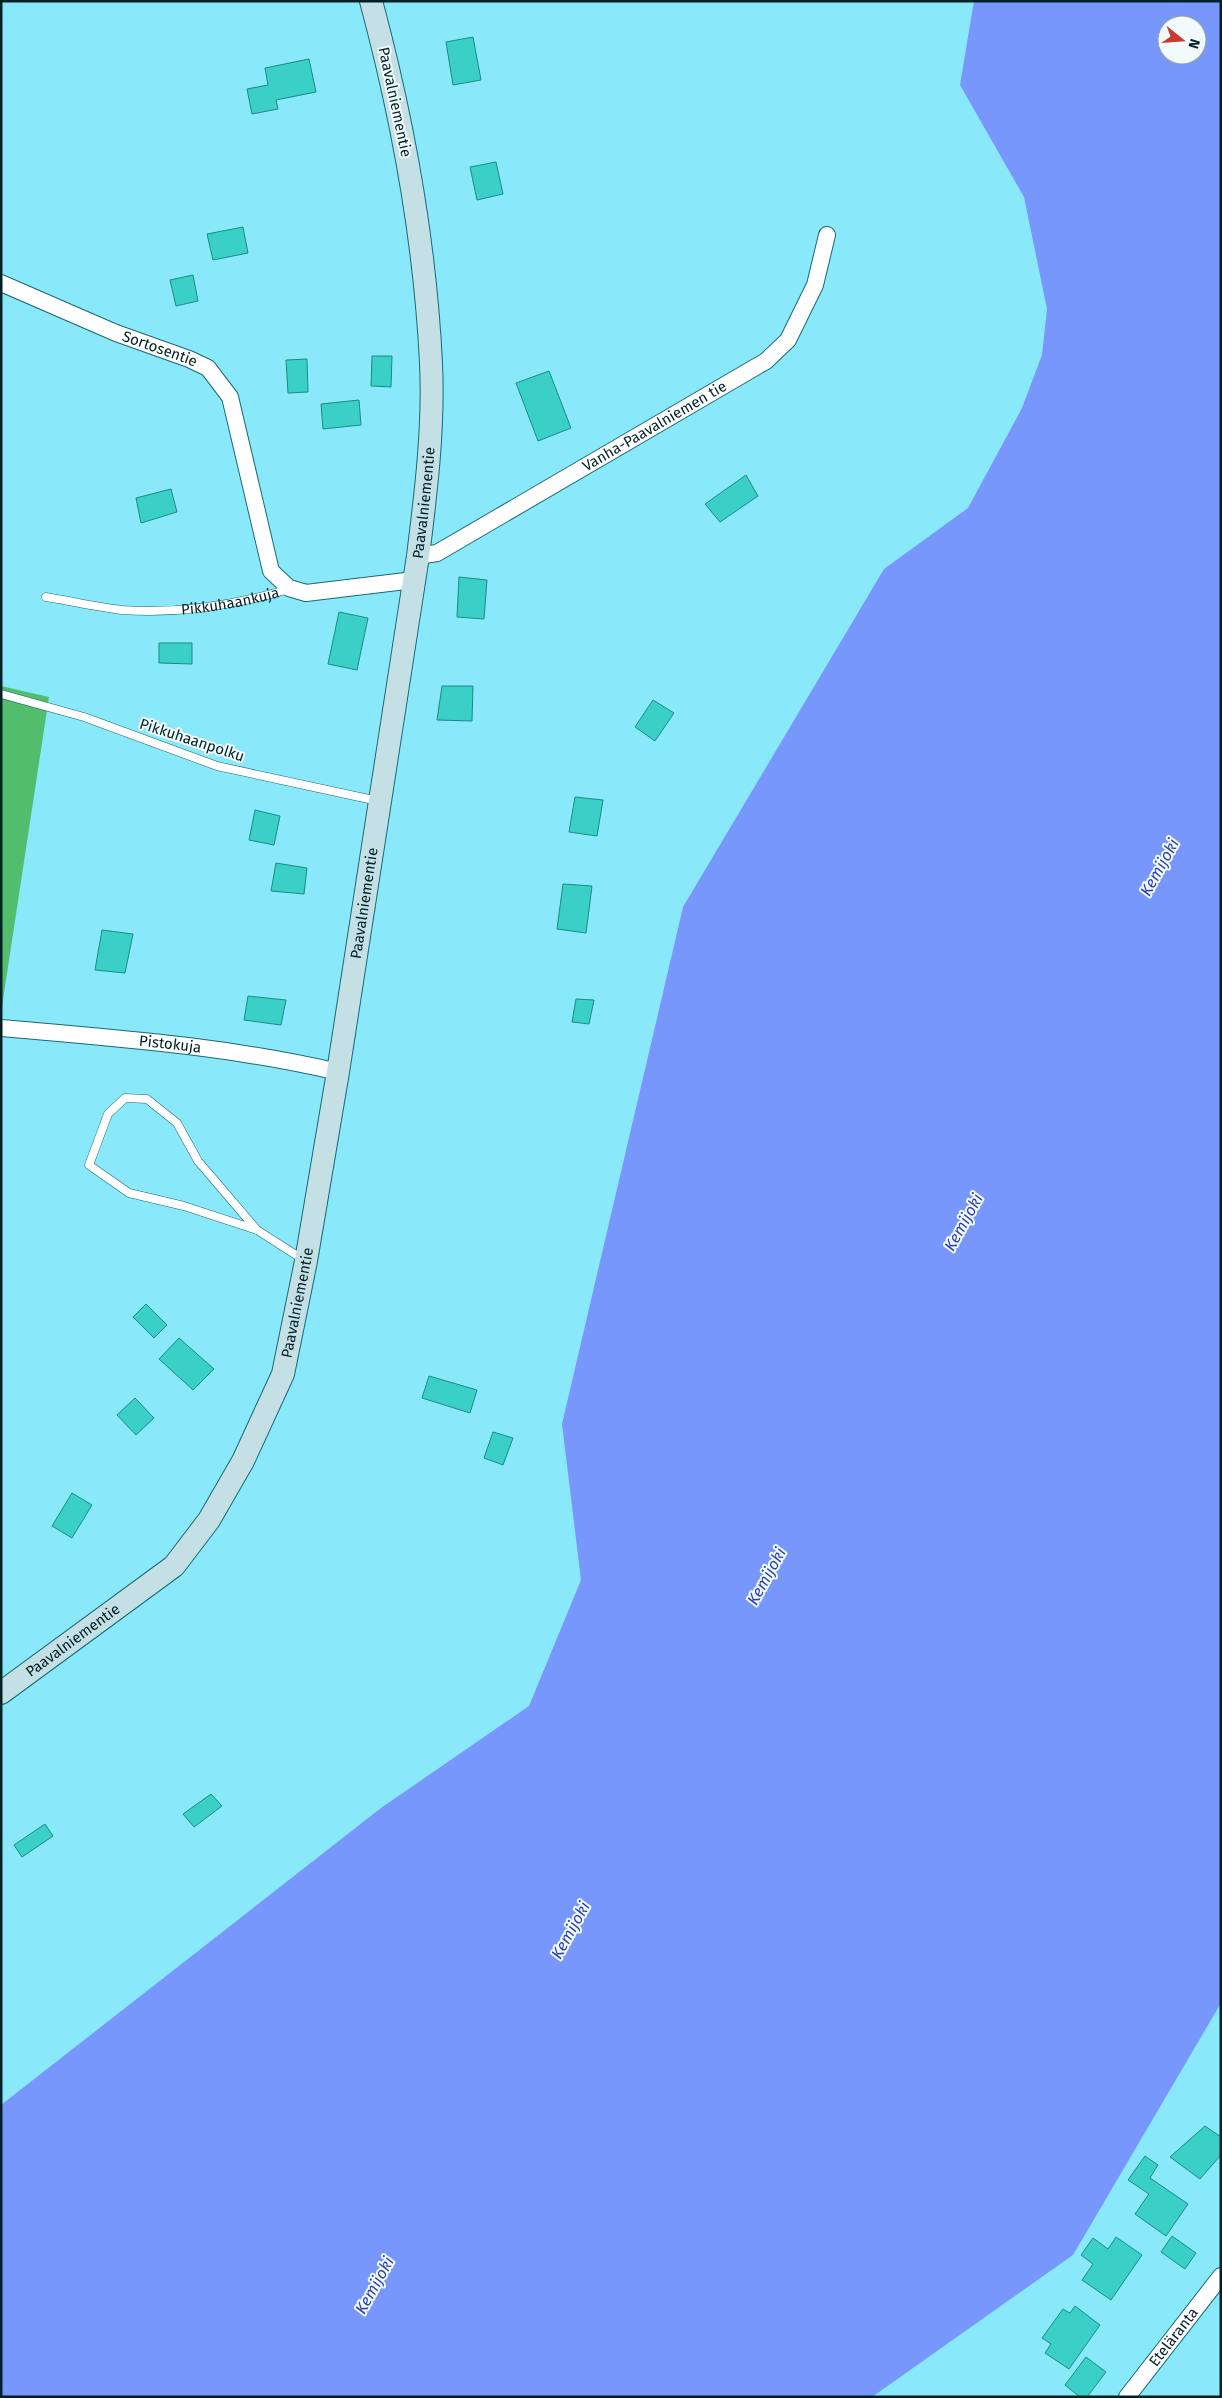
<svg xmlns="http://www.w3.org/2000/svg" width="1222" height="2398" font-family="'Fira Sans',sans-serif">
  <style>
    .forest { fill: #51bd6d }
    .water { fill: #7897fc; fill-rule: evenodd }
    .building { fill: #3acfc7; stroke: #1b8b86 }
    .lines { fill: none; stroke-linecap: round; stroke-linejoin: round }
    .lane-casing { stroke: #196975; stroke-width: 9 }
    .street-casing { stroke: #196975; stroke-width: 18 }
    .secondary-casing { stroke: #196975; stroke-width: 24 }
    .lane { stroke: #fff; stroke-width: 8 }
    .street { stroke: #fff; stroke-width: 16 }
    .secondary { stroke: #c4e0e5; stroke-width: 22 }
    .labels { text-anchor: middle; stroke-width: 4; stroke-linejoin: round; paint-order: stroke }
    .street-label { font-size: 15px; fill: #012025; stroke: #f2fbfc }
    .water-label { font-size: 16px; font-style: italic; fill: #2c3fb2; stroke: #f2fbfc }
  </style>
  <rect width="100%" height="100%" fill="#89e9fa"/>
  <path class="forest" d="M1,686L49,697L1,1013Z"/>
  <path class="water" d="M974,1H1221V2003L1073,2255L872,2397H1V2105L381,1808L529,1706L581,1580L562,1424L683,907L884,569L968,508L1022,408L1042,355L1047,309L1024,197L960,85ZM1167,25H1197V55H1167Z"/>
  <g class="building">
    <path d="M473,37L481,80L453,85L446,42Z"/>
    <path d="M309,59L316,92L276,100L278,109L252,114L247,89L268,85L265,68Z"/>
    <path d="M496,162L503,194L477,200L470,167Z"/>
    <path d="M243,227L248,253L213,260L207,234Z"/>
    <path d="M193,275L198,301L176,306L170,280Z"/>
    <path d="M372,356H392L391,387L371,386Z"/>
    <path d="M307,359L308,392L288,393L286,360Z"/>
    <path d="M549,371L571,428L538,441L516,383Z"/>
    <path d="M359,400L361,425L323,429L321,404Z"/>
    <path d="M746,475L758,496L720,522L705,504Z"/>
    <path d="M171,489L177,512L141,523L136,498Z"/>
    <path d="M459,577L487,580L484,619L457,617Z"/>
    <path d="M339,612L368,618L357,670L328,664Z"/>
    <path d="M159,643H192V664L159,663Z"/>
    <path d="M442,686H473L472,721L437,720Z"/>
    <path d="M653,700L674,713L655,741L635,727Z"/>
    <path d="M575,797L603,800L597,836L569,832Z"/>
    <path d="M255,810L280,816L274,845L249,840Z"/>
    <path d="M276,863L307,868L304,894L271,891Z"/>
    <path d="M563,884L592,886L586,933L557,929Z"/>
    <path d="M102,930L133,934L125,973L95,970Z"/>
    <path d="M248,996L286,1000L281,1025L244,1020Z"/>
    <path d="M576,999L594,1000L589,1024L572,1022Z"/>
    <path d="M146,1304L167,1325L154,1338L133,1317Z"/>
    <path d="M179,1338L214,1369L193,1390L159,1359Z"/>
    <path d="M429,1376L477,1390L470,1413L422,1398Z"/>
    <path d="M135,1398L154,1418L136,1435L117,1415Z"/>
    <path d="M493,1432L513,1438L503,1465L484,1458Z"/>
    <path d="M72,1493L92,1505L72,1538L52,1526Z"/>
    <path d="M211,1794L222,1806L194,1827L183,1814Z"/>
    <path d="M45,1824L53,1836L22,1857L14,1845Z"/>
    <path d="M1205,2126L1221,2137V2155L1200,2179L1170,2157Z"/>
    <path d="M1145,2156L1158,2165L1150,2178L1188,2204L1166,2236L1135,2214L1149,2194L1128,2180Z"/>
    <path d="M1172,2236L1196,2253L1185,2269L1161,2252Z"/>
    <path d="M1116,2237L1142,2255L1111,2300L1082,2280L1093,2264L1081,2255L1093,2238L1108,2249Z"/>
    <path d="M1075,2306L1100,2325L1069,2369L1045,2353L1051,2344L1042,2338L1063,2309L1070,2313Z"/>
    <path d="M1086,2357L1106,2372L1087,2397H1080L1065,2385Z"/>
  </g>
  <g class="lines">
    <defs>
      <g id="lane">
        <path id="s1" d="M46,597C71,601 97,607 122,610C178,614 236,605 289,589"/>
        <path d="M1,694L84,717L217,766L378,801"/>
        <path d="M257,1230L198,1161L177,1123L147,1099L125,1098L108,1114L89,1165L129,1193L184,1206L257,1230L304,1260"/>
      </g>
      <g id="street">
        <path id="s2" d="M1,283L116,333L189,359L208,368L230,397L271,571L289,588L306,593L414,580"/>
        <path id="s3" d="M418,556L437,553L766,361L788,340L815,285L827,235"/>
        <path id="s4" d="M1,1028C114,1038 228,1046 338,1072"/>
        <path id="s5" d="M1127,2397L1221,2276"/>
      </g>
      <g id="secondary">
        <path id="s6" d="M1,1693L174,1566L209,1520L243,1461L283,1374L306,1261L338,1072L418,556C426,492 434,428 431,363C425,241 403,120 371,1"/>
      </g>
    </defs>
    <use href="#lane" class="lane-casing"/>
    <use href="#street" class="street-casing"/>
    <use href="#secondary" class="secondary-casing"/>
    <use href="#lane" class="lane"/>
    <use href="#street" class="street"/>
    <use href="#secondary" class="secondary"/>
  </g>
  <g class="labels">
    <g class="street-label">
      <text transform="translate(395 102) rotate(78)" y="5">Paavalniementie</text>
      <text dy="5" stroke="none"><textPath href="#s2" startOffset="172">Sortosentie</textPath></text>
      <text dy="5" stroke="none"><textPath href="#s3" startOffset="271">Vanha-Paavalniemen tie</textPath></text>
      <text dy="5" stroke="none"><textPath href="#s6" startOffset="1319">Paavalniementie</textPath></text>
      <text dy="5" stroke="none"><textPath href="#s1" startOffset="186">Pikkuhaankuja</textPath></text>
      <text transform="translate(192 740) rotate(18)" y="5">Pikkuhaanpolku</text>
      <text dy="5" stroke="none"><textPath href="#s6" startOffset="914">Paavalniementie</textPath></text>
      <text dy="5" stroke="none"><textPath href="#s4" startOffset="170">Pistokuja</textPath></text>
      <text dy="5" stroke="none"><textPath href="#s6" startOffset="509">Paavalniementie</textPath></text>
      <text dy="5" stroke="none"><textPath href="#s6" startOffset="89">Paavalniementie</textPath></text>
      <text dy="5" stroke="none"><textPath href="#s5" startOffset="76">Eteläranta</textPath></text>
    </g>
    <g class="water-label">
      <text transform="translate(1159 867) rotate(-61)" y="6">Kemijoki</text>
      <text transform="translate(963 1222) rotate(-61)" y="6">Kemijoki</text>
      <text transform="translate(766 1576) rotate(-61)" y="6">Kemijoki</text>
      <text transform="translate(570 1930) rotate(-61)" y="6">Kemijoki</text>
      <text transform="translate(374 2285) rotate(-61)" y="6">Kemijoki</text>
    </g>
  </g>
  <rect width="1222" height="2398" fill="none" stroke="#012025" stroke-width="5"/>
  <g transform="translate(1182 40) rotate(107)"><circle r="24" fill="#f2fbfc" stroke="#92a3a6"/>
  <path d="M0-4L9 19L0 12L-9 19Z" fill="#c83b2d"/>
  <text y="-8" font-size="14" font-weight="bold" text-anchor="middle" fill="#012025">N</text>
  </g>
</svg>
